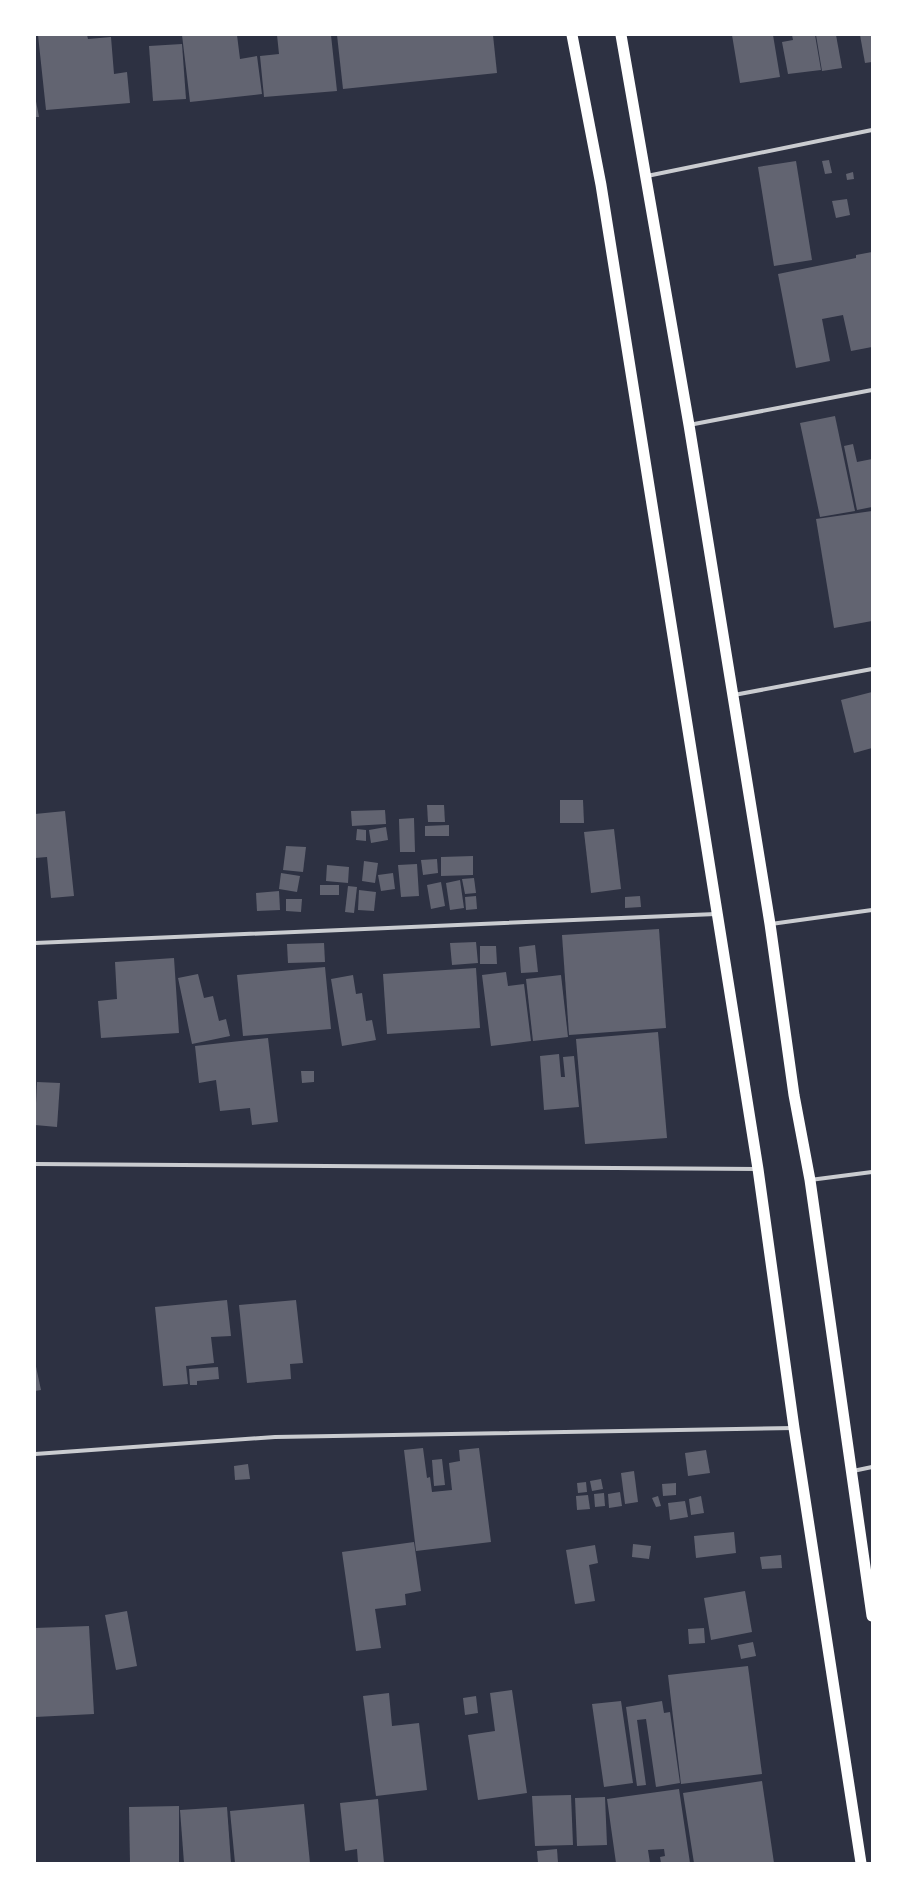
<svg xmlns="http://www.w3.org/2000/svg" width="907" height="1898" font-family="'Crimson Pro',serif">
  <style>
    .building { fill: #626471 }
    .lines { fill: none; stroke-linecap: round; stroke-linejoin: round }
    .minor { stroke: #caccd0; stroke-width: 4 }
    .trunk { stroke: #fff; stroke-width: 11 }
  </style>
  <rect width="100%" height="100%" fill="#2d3142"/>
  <g class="building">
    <path d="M38,35H87L88,39L111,37L114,74L127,72L130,103L46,110Z"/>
    <path d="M182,35H237L240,59L257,56L262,94L190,102Z"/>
    <path d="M277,35H331L337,91L264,97L260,56L279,54Z"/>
    <path d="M337,35H493L497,73L343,89Z"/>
    <path d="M732,35H773L780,77L740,83Z"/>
    <path d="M792,35H815L821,70L788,74L782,42L793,40Z"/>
    <path d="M816,35H836L842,68L822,71Z"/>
    <path d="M860,35H872V62L865,63Z"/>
    <path d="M182,44L186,99L153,101L149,46Z"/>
    <path d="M35,96L39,117H35Z"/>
    <path d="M829,160L832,173L825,174L822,161Z"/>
    <path d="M796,161L812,260L774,266L758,167Z"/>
    <path d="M853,172L854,179L847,180L846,174Z"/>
    <path d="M847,199L850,215L836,218L832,201Z"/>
    <path d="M872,252V347L851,351L843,315L822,319L830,361L796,368L778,274L856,258V255Z"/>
    <path d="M835,416L855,511L820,517L800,423Z"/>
    <path d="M853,444L857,462L872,459V507L857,510L844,446Z"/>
    <path d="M872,511V621L834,628L816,519Z"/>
    <path d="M872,692V748L854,753L841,700Z"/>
    <path d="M560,800H583L584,823H560Z"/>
    <path d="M427,805H444L445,822H428Z"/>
    <path d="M385,810L386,824L352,826L351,811Z"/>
    <path d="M65,811L74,896L51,898L47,857L35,858V814Z"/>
    <path d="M414,818L415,852H400L399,819Z"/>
    <path d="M449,825V836H425V826Z"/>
    <path d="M386,827L388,840L371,843L369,830Z"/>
    <path d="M357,829L366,830V841L356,840Z"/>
    <path d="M614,829L621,889L591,893L584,832Z"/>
    <path d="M286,846L306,847L303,872L283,870Z"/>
    <path d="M473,856V875L441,876V857Z"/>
    <path d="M437,859L438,873L423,875L421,860Z"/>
    <path d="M364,861L378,863L375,883L362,881Z"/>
    <path d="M417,864L419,896L401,897L398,865Z"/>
    <path d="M327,865L349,867L348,883L326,881Z"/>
    <path d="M281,873L300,876L297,892L279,889Z"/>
    <path d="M393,873L395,889L381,891L378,875Z"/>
    <path d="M474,878L476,893L465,894L462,879Z"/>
    <path d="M460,880L464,908L450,910L446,883Z"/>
    <path d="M441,882L445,906L431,909L427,885Z"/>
    <rect x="320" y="885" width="19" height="10"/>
    <path d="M348,886L357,887L354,913L345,912Z"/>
    <path d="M359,890L376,892L374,911L358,910Z"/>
    <path d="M279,891L280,910L257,911L256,893Z"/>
    <path d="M476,896L477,909L466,910L465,897Z"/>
    <path d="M640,896L641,907L625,908V897Z"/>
    <path d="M286,899H302L301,912L286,911Z"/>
    <path d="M659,929L666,1028L569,1035L562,935Z"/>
    <path d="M476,942L478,963L452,965L450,943Z"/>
    <path d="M324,943L325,962L288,963L287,944Z"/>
    <path d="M535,945L538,972L521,973L519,947Z"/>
    <path d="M480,946H496L497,964H480Z"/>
    <path d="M174,958L179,1033L101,1038L98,1001L117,999L115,962Z"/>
    <path d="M325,967L331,1029L243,1036L237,975Z"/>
    <path d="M476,968L480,1028L387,1034L383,974Z"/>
    <path d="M506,972L508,986L524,984L531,1041L491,1046L482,975Z"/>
    <path d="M198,974L204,998L213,996L219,1021L226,1019L230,1036L192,1044L178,978Z"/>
    <path d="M353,975L356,994L362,993L366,1021L372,1020L376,1040L342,1046L331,979Z"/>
    <path d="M561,975L568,1037L533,1041L526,979Z"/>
    <path d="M658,1032L667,1138L585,1144L576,1039Z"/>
    <path d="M268,1038L278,1122L252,1125L250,1108L220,1111L216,1080L199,1083L195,1046Z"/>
    <path d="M559,1054L561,1077H565L563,1057L574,1056L579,1107L544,1110L540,1056Z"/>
    <path d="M301,1071H314V1082L302,1083Z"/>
    <path d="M37,1082L60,1083L57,1127L35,1125Z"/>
    <path d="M227,1300L231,1336L211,1337L214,1363L186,1366L188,1384L163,1386L155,1307Z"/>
    <path d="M296,1300L303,1363L290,1364L291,1379L247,1383L239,1305Z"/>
    <path d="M35,1362L41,1390L35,1391Z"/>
    <path d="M218,1367L219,1379L197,1381V1385H190L189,1369Z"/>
    <path d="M423,1448L427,1478L430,1477L432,1492L452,1490L449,1463L460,1461L459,1450L479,1448L491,1542L416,1551L404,1450Z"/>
    <path d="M706,1450L710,1473L688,1476L685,1453Z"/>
    <path d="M442,1459L445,1485L434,1486L432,1460Z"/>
    <path d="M248,1464L250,1479L235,1480L234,1466Z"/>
    <path d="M634,1471L638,1502L625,1504L621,1473Z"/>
    <path d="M601,1479L603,1489L592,1491L590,1481Z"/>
    <path d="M586,1482L587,1492L578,1493L577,1483Z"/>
    <path d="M676,1483V1495L663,1496L662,1484Z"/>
    <path d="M620,1492L622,1506L609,1508L608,1494Z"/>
    <path d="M604,1493L605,1506L595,1507L594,1494Z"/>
    <path d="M588,1495L590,1509L577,1510L576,1496Z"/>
    <path d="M658,1496L661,1506L656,1507L652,1498Z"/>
    <path d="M701,1496L704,1513L691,1515L689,1499Z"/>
    <path d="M685,1501L688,1517L670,1520L668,1503Z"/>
    <path d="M734,1532L736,1553L696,1558L694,1536Z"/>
    <path d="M414,1542L421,1591L405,1594L406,1605L375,1609L381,1648L356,1651L342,1552Z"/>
    <path d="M633,1544L651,1546L649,1559L632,1557Z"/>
    <path d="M595,1545L598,1563L589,1565L595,1601L575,1604L566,1550Z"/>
    <path d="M781,1555L782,1568L762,1569L760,1557Z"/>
    <path d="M745,1591L752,1632L711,1640L704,1598Z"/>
    <path d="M127,1611L137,1666L116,1670L105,1615Z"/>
    <path d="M89,1626L94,1714L35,1717V1628Z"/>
    <path d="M704,1628L705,1643L689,1644L688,1629Z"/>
    <path d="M753,1642L756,1656L741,1659L738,1645Z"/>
    <path d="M748,1666L762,1774L681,1784L668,1675Z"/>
    <path d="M512,1690L527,1793L478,1800L468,1735L495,1731L490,1693Z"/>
    <path d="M389,1693L392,1726L419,1723L427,1790L376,1796L363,1696Z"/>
    <path d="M476,1696L478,1713L465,1715L463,1698Z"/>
    <path d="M621,1701L633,1783L604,1787L592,1704Z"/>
    <path d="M662,1701L664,1713L670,1712L680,1783L656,1787L646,1719L637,1720L646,1785L637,1786L626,1707Z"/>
    <path d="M762,1781L774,1863H694L683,1793Z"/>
    <path d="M679,1789L690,1863H661L660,1857L665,1856L664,1849L648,1850L650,1863H616L607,1799Z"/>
    <path d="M571,1795L573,1845L535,1846L532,1796Z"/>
    <path d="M605,1797L607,1845L577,1846L575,1798Z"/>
    <path d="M378,1799L384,1863H358L357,1849L345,1851L340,1803Z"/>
    <path d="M304,1804L310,1863H235L230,1811Z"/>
    <path d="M179,1806V1863H130L129,1807Z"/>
    <path d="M227,1807L231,1863H184L180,1810Z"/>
    <path d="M557,1849L558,1863H538L537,1851Z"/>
  </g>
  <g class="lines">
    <g class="minor">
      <path d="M647,176L872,130"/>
      <path d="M689,425L872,390"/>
      <path d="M734,695L872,669"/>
      <path d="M771,924L872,910"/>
      <path d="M35,943L716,914"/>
      <path d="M35,1164L758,1169"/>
      <path d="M810,1180L872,1172"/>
      <path d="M35,1454L275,1437L794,1428"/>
      <path d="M853,1471L872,1467"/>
    </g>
    <g class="trunk">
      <path d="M572,35L601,185L758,1169L794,1428L861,1863"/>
      <path d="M621,35L689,425L770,924L794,1095L810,1180L872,1616"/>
    </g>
  </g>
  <rect width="907" height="1898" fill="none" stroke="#ffffff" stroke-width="72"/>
</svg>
